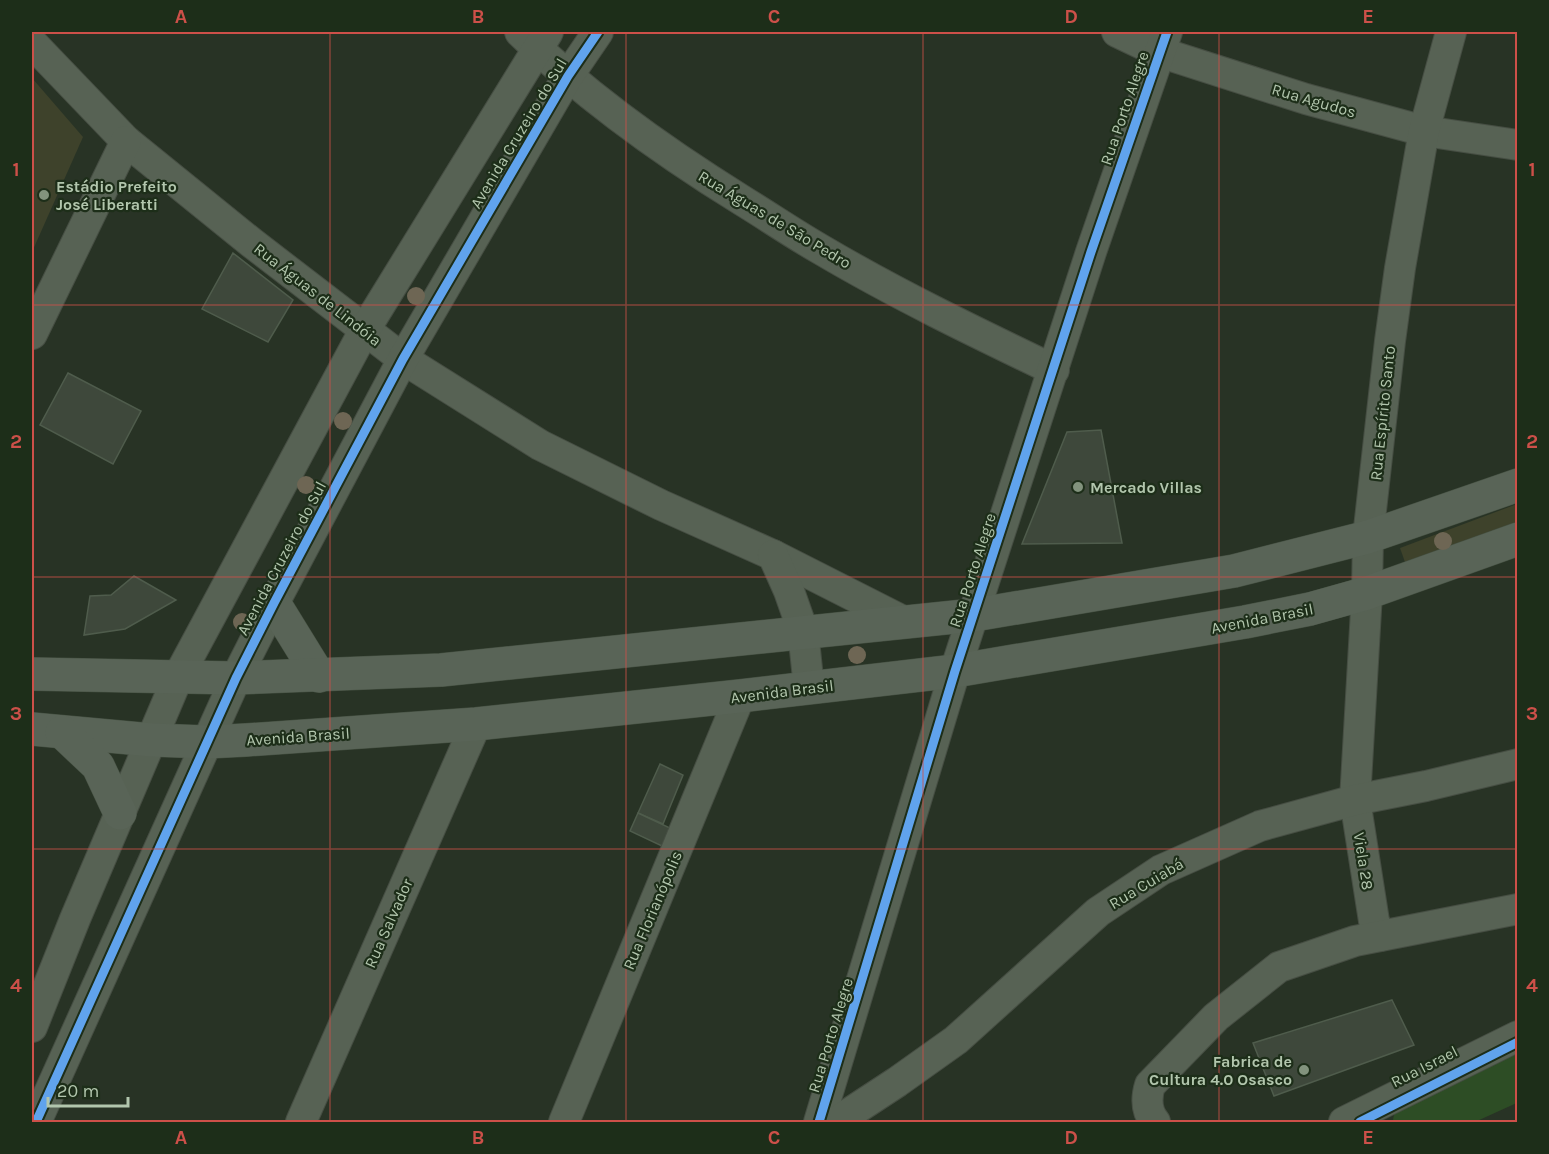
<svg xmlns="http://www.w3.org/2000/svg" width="1549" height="1154" font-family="Karla,sans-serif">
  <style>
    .green { fill: #3e422b }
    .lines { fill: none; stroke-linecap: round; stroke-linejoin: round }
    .river { stroke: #2d4d25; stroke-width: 48 }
    .building { fill: #3e483b; stroke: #4f5c4c; stroke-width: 1.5 }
    .minor-casing { stroke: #464e43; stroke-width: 32 }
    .major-casing { stroke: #455042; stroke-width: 34 }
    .minor { stroke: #576254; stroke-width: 30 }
    .major { stroke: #596457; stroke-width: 33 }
    .cycleway-casing { stroke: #1d2e19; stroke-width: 13 }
    .cycleway { stroke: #60a3ed; stroke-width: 9 }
    .tree { fill: #6e6654 }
    .grid { fill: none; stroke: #cd5049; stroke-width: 1.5; stroke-opacity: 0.55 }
    .poi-dot { fill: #82937d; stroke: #1d2e19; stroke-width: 2 }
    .labels { text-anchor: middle; stroke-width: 4.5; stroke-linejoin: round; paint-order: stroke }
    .street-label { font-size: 16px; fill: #b2c6ad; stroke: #1d2e19 }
    .poi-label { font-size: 16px; font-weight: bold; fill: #b2c6ad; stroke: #1d2e19; text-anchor: start }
    .neatline { fill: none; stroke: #cd5049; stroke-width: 2 }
    .grid-label { font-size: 20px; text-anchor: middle; font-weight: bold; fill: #cd5049 }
  </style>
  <rect width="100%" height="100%" fill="#283325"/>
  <g class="green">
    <path d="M32,78L83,137L32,252Z"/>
    <path d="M1517,504V523L1406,565L1400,548Z"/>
  </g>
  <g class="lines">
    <path class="river" d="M1417,1122L1518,1076"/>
  </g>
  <g class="building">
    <path d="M233,253L293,300L268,342L202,309Z"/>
    <path d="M68,373L141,411L113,464L40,425Z"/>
    <path d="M1101,430L1122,543L1022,544L1067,432Z"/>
    <path d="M134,576L176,600L125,629L84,635L90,596L111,595Z"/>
    <path d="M660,764L683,775L663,824L638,813Z"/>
    <path d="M638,813L670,828L662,846L630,831Z"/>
    <path d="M1392,1000L1414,1045L1274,1096L1253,1043Z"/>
  </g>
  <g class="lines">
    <defs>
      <g id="minor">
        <path d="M520,32C586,97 664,152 743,201C769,217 794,234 820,249C896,294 975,332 1054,370"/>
        <path d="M1117,32L1159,52L1306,99L1424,131L1518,145"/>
        <path d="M32,43L126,141L252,243L403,359L540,445L661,505L773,555L905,622"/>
        <path d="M32,334L126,141"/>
        <path d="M773,555L789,591L803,631L809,688"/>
        <path d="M1380,936L1374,921L1355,800L1367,593L1368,537L1390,341L1400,268L1424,131L1451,32"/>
        <path d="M32,1027L75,919L178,677L364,331L548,32"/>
        <path d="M36,1122L236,678L274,603L403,359L568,76L598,32"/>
        <path d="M301,1122L476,724"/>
        <path d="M564,1122L740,696"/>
        <path d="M819,1122L955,671L1091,252L1167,32"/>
        <path d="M836,1122L897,1082L956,1040L1098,912L1161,870L1260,826L1355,800L1426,786L1518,764"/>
        <path d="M1155,1122C1146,1111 1146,1098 1150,1085L1216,1017L1279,967L1355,941L1518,909"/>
        <path d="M1344,1122L1518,1036"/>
      </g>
      <g id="major">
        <path d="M274,603L319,676"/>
        <path d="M32,674L236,678L441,670L974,615L1234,571L1368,537L1518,485"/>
        <path d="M32,729L152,740L207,742L246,740L476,724L740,696L955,671L1245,622L1310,609L1367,593L1518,539"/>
        <path d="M62,732L98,766L120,813"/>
      </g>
    </defs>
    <use href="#minor" class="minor-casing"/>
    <use href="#major" class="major-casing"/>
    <use href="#minor" class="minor"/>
    <use href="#major" class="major"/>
    <defs>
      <g id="cycleway">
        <path d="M36,1122L236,678L274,603L403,359L568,76L598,32"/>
        <path d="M819,1122L955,671L1091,252L1167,32"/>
        <path d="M1360,1122L1518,1042"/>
      </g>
    </defs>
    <use href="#cycleway" class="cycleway-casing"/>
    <use href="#cycleway" class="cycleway"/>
  </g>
  <g class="tree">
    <circle cx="416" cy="296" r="9"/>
    <circle cx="343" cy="421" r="9"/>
    <circle cx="306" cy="485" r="9"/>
    <circle cx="1443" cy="541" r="9"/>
    <circle cx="242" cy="622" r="9"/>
    <circle cx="857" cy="655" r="9"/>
  </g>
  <path class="grid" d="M330,32V1122M626,32V1122M923,32V1122M1219,32V1122M32,305H1518M32,577H1518M32,849H1518"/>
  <g class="poi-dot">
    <circle cx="44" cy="195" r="6"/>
    <circle cx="1078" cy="487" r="6"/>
    <circle cx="1304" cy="1070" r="6"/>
  </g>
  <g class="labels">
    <g class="street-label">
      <text transform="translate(1314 100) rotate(16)" y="6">Rua Agudos</text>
      <text transform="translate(1124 108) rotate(-71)" y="6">Rua Porto Alegre</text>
      <text transform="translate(518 133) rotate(-59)" y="6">Avenida Cruzeiro do Sul</text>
      <text transform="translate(775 219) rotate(31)" y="6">Rua Águas de São Pedro</text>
      <text transform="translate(318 294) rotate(38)" y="6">Rua Águas de Lindóia</text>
      <text transform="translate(1382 413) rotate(-84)" y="6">Rua Espírito Santo</text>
      <text transform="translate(281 558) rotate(-62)" y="6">Avenida Cruzeiro do Sul</text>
      <text transform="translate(972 570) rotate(-72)" y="6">Rua Porto Alegre</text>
      <text transform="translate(1262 618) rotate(-11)" y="6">Avenida Brasil</text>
      <text transform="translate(782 691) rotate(-7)" y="6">Avenida Brasil</text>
      <text transform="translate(298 736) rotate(-4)" y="6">Avenida Brasil</text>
      <text transform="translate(1364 861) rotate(81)" y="6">Viela 28</text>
      <text transform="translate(1146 883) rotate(-31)" y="6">Rua Cuiabá</text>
      <text transform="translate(652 910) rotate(-67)" y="6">Rua Florianópolis</text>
      <text transform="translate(388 923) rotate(-66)" y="6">Rua Salvador</text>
      <text transform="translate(830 1035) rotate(-73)" y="6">Rua Porto Alegre</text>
      <text transform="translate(1424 1066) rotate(-27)" y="6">Rua Israel</text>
    </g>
    <g class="poi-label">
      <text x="56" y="192">Estádio Prefeito<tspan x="56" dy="18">José Liberatti</tspan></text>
      <text x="1090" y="493">Mercado Villas</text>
      <text x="1292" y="1067" text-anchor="end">Fabrica de<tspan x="1292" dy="18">Cultura 4.0 Osasco</tspan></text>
    </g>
  </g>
  <rect width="1549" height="1154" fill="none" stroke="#1d2e19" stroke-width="66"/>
  <path d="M48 1097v9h80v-9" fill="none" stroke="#b2c6ad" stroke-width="3"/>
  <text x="57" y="1097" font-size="18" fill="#b2c6ad" stroke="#1d2e19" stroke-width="4.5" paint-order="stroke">20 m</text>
  <rect x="33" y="33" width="1483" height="1088" class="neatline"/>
  <g class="grid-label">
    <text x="181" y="23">A</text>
    <text x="478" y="23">B</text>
    <text x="774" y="23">C</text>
    <text x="1071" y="23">D</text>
    <text x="1368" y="23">E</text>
    <text x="16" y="176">1</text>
    <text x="1532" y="176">1</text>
    <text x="16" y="448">2</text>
    <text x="1532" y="448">2</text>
    <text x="16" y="720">3</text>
    <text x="1532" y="720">3</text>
    <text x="16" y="992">4</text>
    <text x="1532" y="992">4</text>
    <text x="181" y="1144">A</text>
    <text x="478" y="1144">B</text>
    <text x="774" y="1144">C</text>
    <text x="1071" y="1144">D</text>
    <text x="1368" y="1144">E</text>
  </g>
</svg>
